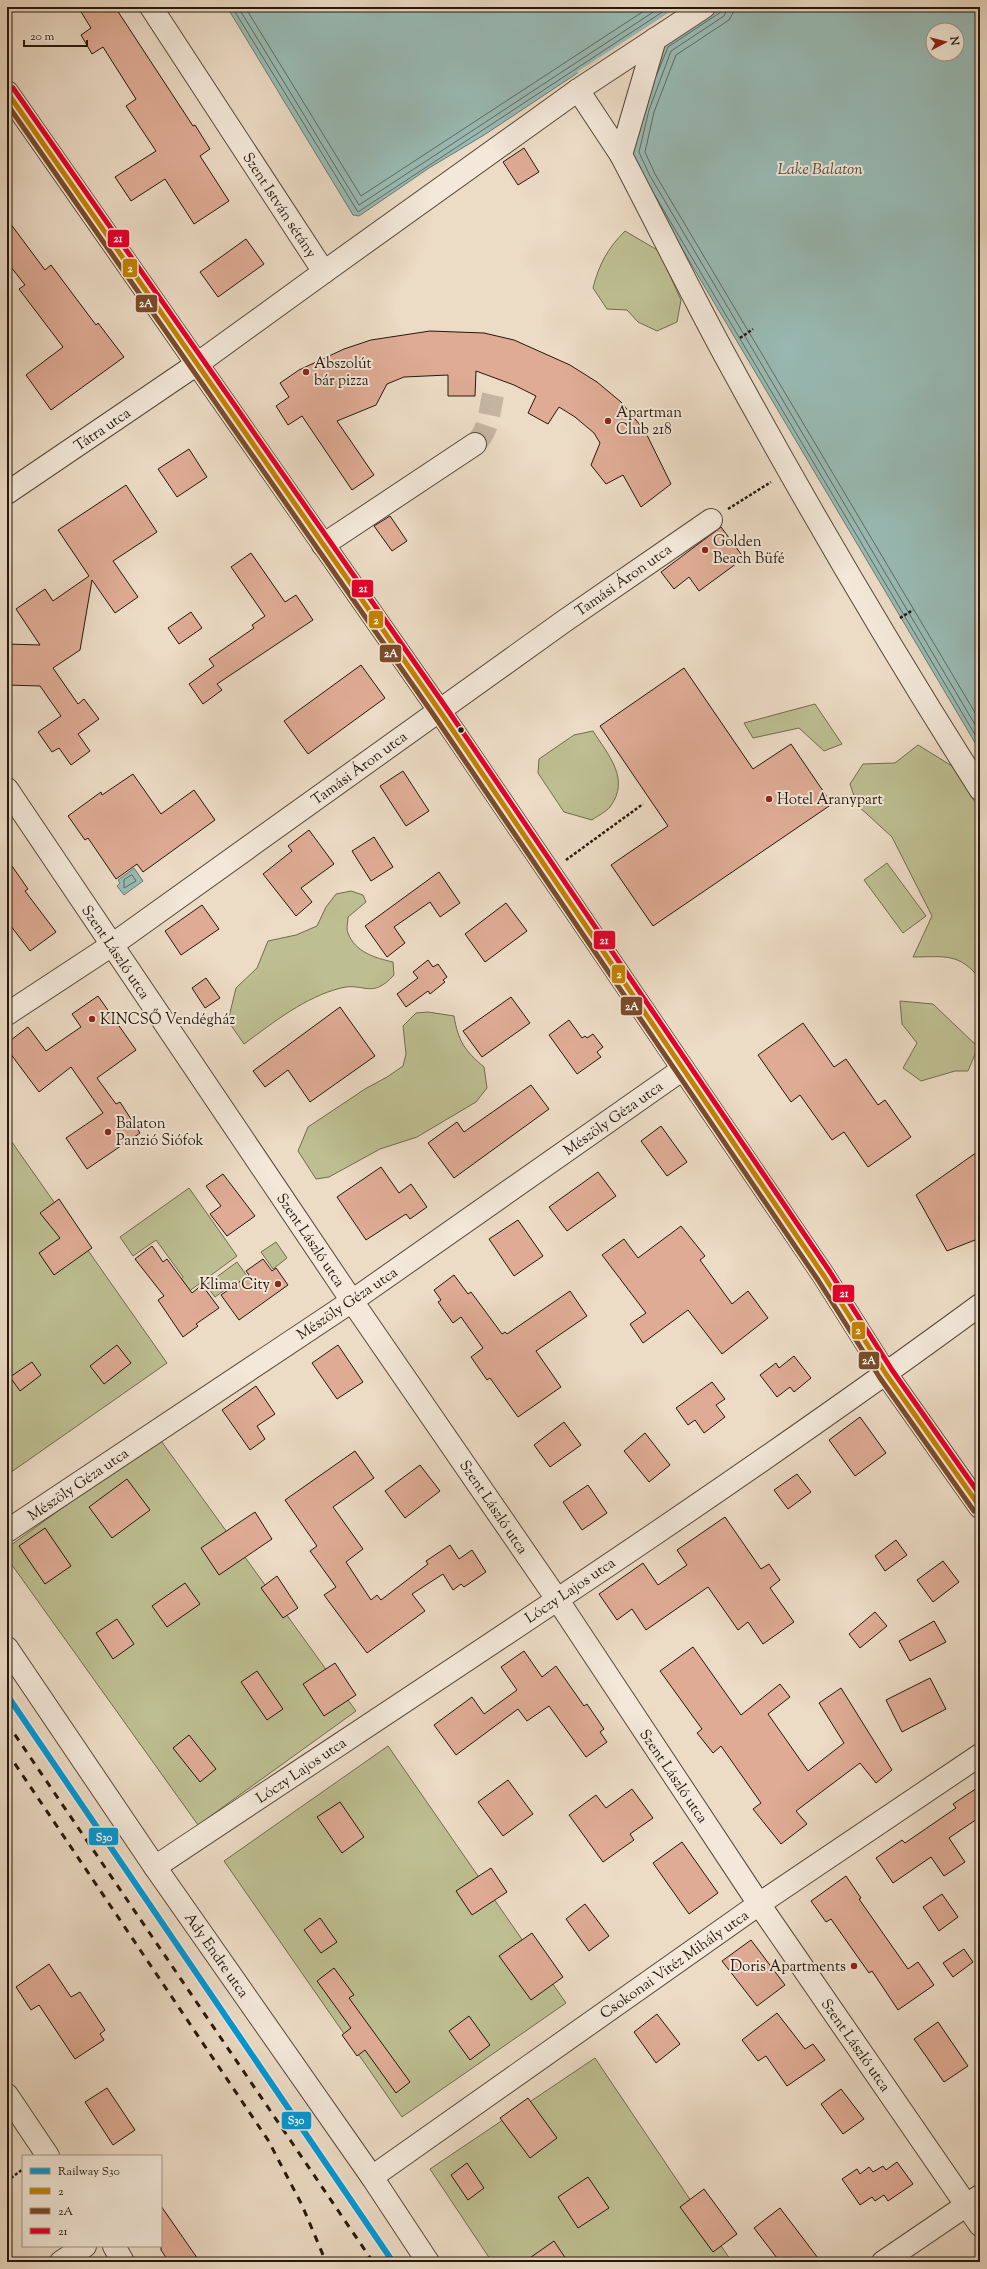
<svg xmlns="http://www.w3.org/2000/svg" width="987" height="2269" font-family="'Sorts Mill Goudy',serif">
  <style>
    .green { fill: #bdbe91; stroke: #716b4e }
    .water { fill: #99bbb5; stroke: #6b7a71; fill-rule: evenodd }
    .pier { fill: #ecdbc5 }
    .lines { fill: none; stroke-linecap: round; stroke-linejoin: round }
    .shore { stroke: #5f6a60; stroke-width: 1 }
    .building { fill: #dfab95; stroke: #25180c }
    .minor-tunnel { stroke: #c4b4a0; stroke-width: 22; stroke-dasharray: 22 11; stroke-linecap: butt }
    .minor-casing { stroke: #57493a; stroke-width: 24 }
    .path { stroke: #25180c; stroke-width: 2.5; stroke-dasharray: 3 2; stroke-linecap: butt }
    .minor { stroke: #f3e8d9; stroke-width: 22 }
    .rail { stroke: #25180c; stroke-width: 3; stroke-dasharray: 7 7; stroke-linecap: butt }
    .bus-1-casing { stroke: #f3e8d9; stroke-width: 8 }
    .bus-2-casing { stroke: #f3e8d9; stroke-width: 8 }
    .bus-3-casing { stroke: #f3e8d9; stroke-width: 8 }
    .bus-1 { stroke: #c28203; stroke-width: 5 }
    .bus-2 { stroke: #7a4b2a; stroke-width: 5 }
    .bus-3 { stroke: #e4002b; stroke-width: 5 }
    .rail-1-casing { stroke: #f3e8d9; stroke-width: 9 }
    .rail-1 { stroke: #0299d8; stroke-width: 6 }
    .poi-dot { fill: #8f2418; stroke: #f3e8d9; stroke-width: 1.5 }
    .bus-dot { fill: #25180c; stroke: #f3e8d9; stroke-width: 1.5 }
    .labels { text-anchor: middle; stroke-width: 4; stroke-linejoin: round; paint-order: stroke }
    .street-label { font-size: 15px; fill: #25180c; stroke: #f3e8d9 }
    .poi-label { font-size: 15px; fill: #25180c; stroke: #f3e8d9; text-anchor: start }
    .water-label { font-size: 16px; font-style: italic; fill: #4e5147; stroke: #f3e8d9 }
    .line-badge { stroke: #f3e8d9; stroke-width: 1.5 }
    .badge-label { font-size: 11px; text-anchor: middle; font-weight: bold; fill: #fff }
  </style>
  <rect width="100%" height="100%" fill="#ecdbc5"/>
  <filter id="stains"><feTurbulence type="fractalNoise" baseFrequency=".005" numOctaves="4"/><feColorMatrix values="0 0 0 0 .2 0 0 0 0 .09 0 0 0 0 .02 0 0 0 .5 -.17"/></filter>
  <radialGradient id="worn" r=".72"><stop offset=".6" stop-color="#630" stop-opacity="0"/><stop offset="1" stop-color="#630" stop-opacity=".3"/></radialGradient>
  <g class="green">
    <path d="M625,231L659,251L681,300L677,322L657,331L638,322L627,310L607,309L593,288C599,264 608,248 625,231Z"/>
    <path d="M815,704L842,744L824,751L799,728L753,738L744,723Z"/>
    <path d="M593,731C608,755 631,779 610,807C606,812 597,816 592,820L564,812L538,773L539,759L574,735Z"/>
    <path d="M918,745L952,766L980,810V979C959,952 944,957 913,957L932,916L892,837L857,805L850,784L863,764L895,763Z"/>
    <path d="M887,863L926,916L903,933L864,880Z"/>
    <path d="M351,891L363,895L366,902L348,917C348,922 346,929 348,933C355,952 375,958 393,962L394,975C371,1000 365,982 341,988C305,997 274,1022 244,1044L228,1021L236,988L257,968L268,941L296,935L317,926L326,907L336,894Z"/>
    <path d="M900,1001L933,1004L978,1047L968,1071H955L921,1081L903,1068L917,1043L902,1024Z"/>
    <path d="M428,1012L454,1016C458,1041 465,1051 484,1067L487,1088L476,1102L417,1137L380,1149L329,1177L316,1179L298,1151L308,1127L365,1089L387,1077L403,1066L406,1054L403,1026L416,1013Z"/>
    <path d="M7,1135L167,1363L7,1475Z"/>
    <path d="M189,1188L237,1256L188,1292L180,1280L183,1277L156,1240L133,1256L120,1237Z"/>
    <path d="M276,1242L287,1258L273,1269L261,1252Z"/>
    <path d="M237,1262L252,1283L234,1295L229,1287L215,1297L206,1285Z"/>
    <path d="M159,1438L356,1711L198,1825L7,1558V1548Z"/>
    <path d="M388,1746L566,2003L402,2117L224,1861Z"/>
    <path d="M595,2058L732,2262H492L430,2169Z"/>
  </g>
  <g class="water">
    <path d="M227,7H677L484,135L429,168L359,216L353,215Z"/>
    <path d="M722,7H980V751L642,181L629,154L664,45ZM933,30H957V54H933Z"/>
    <path d="M134,868L143,881L124,895L117,886L120,883L118,880Z"/>
  </g>
  <path class="pier" d="M677,7H679L578,73L577,72Z"/>
  <g class="lines">
    <g class="shore">
      <path d="M232,7L358,212L670,7"/>
      <path d="M238,7L359,205L661,7"/>
      <path d="M245,7L361,196L650,7"/>
      <path d="M728,7L724,16L671,51L649,110L639,152L650,176L980,733"/>
      <path d="M734,7L733,13L729,20L676,55L654,112L645,152L655,174L980,721"/>
      <path d="M657,74L668,47L721,12L723,7"/>
      <path d="M654,194L980,743"/>
      <path d="M132,875L136,881L124,888V880Z"/>
    </g>
  </g>
  <g class="building">
    <path d="M78,7H115L193,126L195,125L210,149L200,156L229,201L194,224L165,179L131,201L115,177L156,151L126,106L136,99L103,47L92,54L81,35L91,28Z"/>
    <path d="M524,148L539,172L518,185L503,162Z"/>
    <path d="M7,219L45,270L51,265L96,325L98,323L124,357L51,410L26,375L63,347L19,289L25,285L7,262Z"/>
    <path d="M246,239L264,264L218,297L200,272Z"/>
    <path d="M430,331L484,333L514,340L570,365L597,382L621,402L645,431L671,484L641,507L623,475L606,484L591,465L600,443L594,433L575,417L559,407L548,424L528,413L536,396L514,385L476,371L475,396H448V375L404,377L387,384L376,405L337,421L374,475L352,490L302,416L288,425L276,406L289,397L280,383L299,370L344,349L371,340Z"/>
    <path d="M189,449L207,477L177,497L158,469Z"/>
    <path d="M126,485L157,532L113,561L138,597L115,613L92,580L80,650L53,668L78,704L84,699L99,719L78,734L90,751L71,765L59,748L52,752L38,732L61,716L40,686L7,685V644L40,645L16,609L45,589L53,601L89,576L58,530Z"/>
    <path d="M390,516L407,541L392,551L374,526Z"/>
    <path d="M721,527L744,558L699,591L689,577L674,589L661,572Z"/>
    <path d="M251,553L285,602L296,595L313,620L217,684L222,690L203,704L189,684L214,666L209,659L254,628L252,625L265,616L231,567Z"/>
    <path d="M191,612L202,628L179,644L168,628Z"/>
    <path d="M361,665L385,698L308,754L284,721Z"/>
    <path d="M684,668L753,769L791,744L832,804L653,926L611,865L668,826L600,726Z"/>
    <path d="M403,771L429,811L406,826L380,786Z"/>
    <path d="M133,774L161,814L194,790L215,820L143,872L137,864L116,879L88,838L85,840L68,816L101,792L102,795Z"/>
    <path d="M309,830L334,864L301,888L312,902L296,916L263,874L292,851L288,846Z"/>
    <path d="M374,837L393,867L371,881L352,851Z"/>
    <path d="M7,859L28,889L25,891L56,932L30,951L7,921Z"/>
    <path d="M439,872L460,903L440,917L430,902L394,927L405,943L387,957L365,926Z"/>
    <path d="M506,903L527,931L485,962L465,934Z"/>
    <path d="M202,905L219,929L181,955L165,931Z"/>
    <path d="M428,960L433,967L438,964L447,977L443,980L445,982L430,994L428,991L406,1007L397,994L418,978L413,972Z"/>
    <path d="M206,978L220,998L205,1008L192,988Z"/>
    <path d="M98,996L136,1050L97,1078L116,1104L120,1102L140,1133L87,1169L66,1138L103,1113L71,1067L39,1092L7,1049V1043L28,1027L46,1051L81,1027L72,1014Z"/>
    <path d="M511,997L530,1023L482,1057L463,1031Z"/>
    <path d="M340,1007L375,1056L310,1102L288,1070L265,1087L253,1071Z"/>
    <path d="M569,1020L582,1038L585,1036L587,1038L593,1034L603,1047L597,1052L601,1057L577,1074L549,1035Z"/>
    <path d="M803,1023L834,1067L846,1059L878,1105L885,1100L911,1137L868,1167L844,1132L832,1140L800,1095L791,1102L758,1055Z"/>
    <path d="M531,1085L549,1109L454,1178L428,1143L457,1122L464,1132Z"/>
    <path d="M661,1126L687,1162L667,1176L641,1141Z"/>
    <path d="M980,1150V1238L947,1251L916,1195Z"/>
    <path d="M381,1167L399,1193L411,1184L427,1207L410,1219L406,1214L366,1240L337,1197Z"/>
    <path d="M598,1172L616,1196L567,1231L549,1207Z"/>
    <path d="M223,1174L255,1216L227,1236L210,1214L221,1206L206,1186Z"/>
    <path d="M59,1199L92,1248L54,1275L39,1253L60,1238L40,1213Z"/>
    <path d="M518,1220L543,1256L514,1276L489,1239Z"/>
    <path d="M681,1226L705,1256L700,1260L732,1304L748,1291L768,1318L722,1354L688,1310L643,1343L630,1324L646,1313L602,1255L624,1239L638,1258Z"/>
    <path d="M152,1246L163,1262L167,1259L192,1293L202,1285L219,1308L196,1324L198,1326L183,1337L158,1300L164,1296L135,1259Z"/>
    <path d="M263,1259L272,1271L276,1268L288,1285L239,1320L221,1295L249,1275L246,1271Z"/>
    <path d="M454,1275L468,1294L471,1292L502,1334L505,1332L507,1334L570,1291L587,1316L536,1351L561,1387L518,1417L490,1378L487,1380L471,1357L483,1348L461,1317L453,1323L438,1302L441,1300L434,1290Z"/>
    <path d="M117,1345L131,1363L104,1384L90,1366Z"/>
    <path d="M338,1345L363,1382L337,1399L312,1363Z"/>
    <path d="M794,1356L811,1378L794,1392L790,1387L777,1397L760,1375L776,1363L779,1368Z"/>
    <path d="M32,1362L41,1375L20,1391L10,1377Z"/>
    <path d="M712,1382L725,1399L716,1405L725,1417L704,1433L695,1420L688,1425L676,1408Z"/>
    <path d="M256,1386L275,1414L257,1426L265,1439L250,1450L222,1410Z"/>
    <path d="M860,1417L886,1453L855,1476L829,1440Z"/>
    <path d="M564,1422L581,1445L550,1467L534,1445Z"/>
    <path d="M645,1433L670,1465L649,1482L624,1451Z"/>
    <path d="M355,1451L374,1478L333,1507L363,1549L346,1562L371,1600L377,1595L381,1600L428,1564L426,1561L450,1545L459,1559L472,1550L486,1572L464,1587L461,1584L453,1590L443,1574L412,1594L425,1611L367,1653L324,1595L336,1587L310,1551L317,1546L285,1500Z"/>
    <path d="M420,1465L440,1491L405,1518L385,1491Z"/>
    <path d="M797,1474L811,1492L788,1509L774,1490Z"/>
    <path d="M127,1479L150,1510L112,1538L89,1507Z"/>
    <path d="M588,1485L607,1513L582,1530L563,1502Z"/>
    <path d="M255,1512L272,1539L219,1575L201,1548Z"/>
    <path d="M725,1517L761,1569L769,1564L780,1580L770,1588L794,1622L763,1644L748,1622L738,1630L708,1587L646,1630L632,1609L617,1620L599,1594L643,1563L658,1585L687,1565L677,1550Z"/>
    <path d="M45,1528L71,1566L45,1584L19,1546Z"/>
    <path d="M896,1540L907,1555L885,1571L875,1556Z"/>
    <path d="M943,1561L959,1582L933,1602L917,1580Z"/>
    <path d="M277,1576L298,1608L283,1618L261,1588Z"/>
    <path d="M185,1583L200,1604L167,1627L152,1606Z"/>
    <path d="M875,1612L887,1626L860,1648L849,1634Z"/>
    <path d="M117,1619L134,1644L113,1659L96,1633Z"/>
    <path d="M934,1621L946,1642L910,1661L899,1641Z"/>
    <path d="M693,1647L741,1715L780,1684L790,1697L768,1714L808,1771L844,1743L819,1703L841,1688L892,1770L876,1783L860,1763L796,1811L807,1824L781,1844L753,1809L761,1803L721,1746L713,1753L697,1733L702,1729L660,1671Z"/>
    <path d="M524,1651L542,1677L556,1666L584,1706L587,1704L604,1729L600,1732L607,1742L586,1757L549,1706L527,1721L518,1709L456,1755L434,1725L472,1697L484,1714L517,1690L501,1667Z"/>
    <path d="M335,1663L356,1695L324,1716L303,1684Z"/>
    <path d="M257,1671L283,1709L267,1720L241,1682Z"/>
    <path d="M930,1678L946,1709L902,1732L886,1700Z"/>
    <path d="M189,1735L216,1769L200,1782L173,1748Z"/>
    <path d="M508,1780L533,1814L503,1836L478,1802Z"/>
    <path d="M980,1786V1817L949,1838L965,1862L944,1876L931,1857L893,1883L876,1858L902,1840L905,1843L956,1808L953,1804Z"/>
    <path d="M632,1789L653,1818L630,1834L634,1840L603,1862L569,1815L596,1795L606,1808Z"/>
    <path d="M340,1802L364,1837L342,1853L317,1817Z"/>
    <path d="M682,1842L718,1893L689,1914L653,1863Z"/>
    <path d="M491,1868L507,1892L472,1915L456,1891Z"/>
    <path d="M846,1876L861,1898L859,1899L908,1969L918,1962L934,1985L898,2010L872,1971L869,1973L831,1919L826,1922L811,1901Z"/>
    <path d="M942,1894L958,1917L939,1931L923,1907Z"/>
    <path d="M585,1904L609,1936L589,1951L566,1919Z"/>
    <path d="M320,1918L337,1942L321,1953L304,1930Z"/>
    <path d="M532,1933L563,1977L531,2000L499,1956Z"/>
    <path d="M751,1940L785,1985L757,2006L722,1961Z"/>
    <path d="M964,1949L973,1962L953,1977L943,1963Z"/>
    <path d="M49,1964L71,1997L80,1992L105,2030L100,2034L104,2040L75,2059L39,2005L31,2010L16,1987Z"/>
    <path d="M334,1968L354,1995L349,1998L410,2082L396,2093L365,2050L357,2056L342,2035L351,2028L317,1981Z"/>
    <path d="M777,2013L805,2049L813,2044L825,2060L787,2086L766,2056L758,2061L742,2040Z"/>
    <path d="M657,2014L680,2044L656,2063L634,2032Z"/>
    <path d="M469,2016L490,2045L470,2060L449,2031Z"/>
    <path d="M938,2022L968,2066L944,2082L914,2039Z"/>
    <path d="M107,2088L135,2130L113,2145L85,2102Z"/>
    <path d="M841,2089L864,2119L843,2134L821,2104Z"/>
    <path d="M528,2098L557,2138L530,2158L500,2118Z"/>
    <path d="M897,2162L913,2184L888,2201L884,2195L875,2201L872,2197L860,2205L842,2179L857,2169L860,2174L869,2167L873,2172L883,2166L886,2170Z"/>
    <path d="M467,2163L484,2188L468,2200L451,2175Z"/>
    <path d="M588,2177L609,2208L578,2228L558,2197Z"/>
    <path d="M704,2189L737,2234L713,2252L680,2207Z"/>
    <path d="M161,2206L200,2262H169L161,2250Z"/>
    <path d="M780,2208L821,2262H780L754,2228Z"/>
    <path d="M554,2241L568,2262H524Z"/>
  </g>
  <g class="lines">
    <path class="minor-tunnel" d="M475,444C489,431 489,413 493,395"/>
    <defs>
      <g id="minor">
        <path d="M578,90L621,155L655,39"/>
        <path d="M7,92L439,710L824,1276L886,1374L980,1507"/>
        <path d="M621,155C655,220 687,285 722,350C803,499 889,646 980,789"/>
        <path d="M324,272L578,90L704,7"/>
        <path d="M7,493L197,364L324,272L151,7"/>
        <path d="M323,545L475,444"/>
        <path d="M7,789L352,1301L557,1599L759,1904L980,2225"/>
        <path d="M7,1014L112,945L563,622L711,520"/>
        <path d="M7,1531L352,1301L683,1069"/>
        <path d="M7,1648L155,1867L372,2177L428,2262"/>
        <path d="M155,1867C432,1682 712,1502 980,1305"/>
        <path d="M7,2095L48,2156"/>
        <path d="M372,2177L759,1904L980,1755"/>
        <path d="M114,2246L123,2262"/>
        <path d="M61,2262L85,2246"/>
        <path d="M883,2262L980,2196"/>
      </g>
    </defs>
    <use href="#minor" class="minor-casing"/>
    <g class="path">
      <path d="M740,338L753,329"/>
      <path d="M728,509L771,482"/>
      <path d="M900,618L913,610"/>
      <path d="M566,860L643,804"/>
      <path d="M7,2181L23,2169"/>
    </g>
    <use href="#minor" class="minor"/>
    <g class="rail">
      <path d="M7,1723L373,2262"/>
      <path d="M7,1752L268,2140L302,2205L326,2262"/>
    </g>
    <defs>
      <path id="bus-1" d="M7,92L439,710L824,1276L886,1374L980,1507"/>
      <path id="bus-2" d="M7,104L433,714L818,1280L880,1378L974,1511"/>
      <path id="bus-3" d="M13,88L445,706L830,1272L892,1370L980,1495"/>
    </defs>
    <use href="#bus-1" class="bus-1-casing"/>
    <use href="#bus-2" class="bus-2-casing"/>
    <use href="#bus-3" class="bus-3-casing"/>
    <use href="#bus-1" class="bus-1"/>
    <use href="#bus-2" class="bus-2"/>
    <use href="#bus-3" class="bus-3"/>
    <defs>
      <path id="rail-1" d="M7,1695L393,2262"/>
    </defs>
    <use href="#rail-1" class="rail-1-casing"/>
    <use href="#rail-1" class="rail-1"/>
  </g>
  <g class="poi-dot">
    <circle cx="306" cy="372" r="4"/>
    <circle cx="608" cy="421" r="4"/>
    <circle cx="705" cy="550" r="4"/>
    <circle cx="769" cy="799" r="4"/>
    <circle cx="92" cy="1019" r="4"/>
    <circle cx="108" cy="1132" r="4"/>
    <circle cx="278" cy="1284" r="4"/>
    <circle cx="854" cy="1966" r="4"/>
  </g>
  <circle class="bus-dot" cx="461" cy="730" r="3.5"/>
  <g class="labels">
    <g class="street-label">
      <text transform="translate(280 205) rotate(57)" y="5">Szent István sétány</text>
      <text transform="translate(102 429) rotate(-34)" y="5">Tátra utca</text>
      <text transform="translate(623 580) rotate(-35)" y="5">Tamási Áron utca</text>
      <text transform="translate(359 768) rotate(-36)" y="5">Tamási Áron utca</text>
      <text transform="translate(116 952) rotate(56)" y="5">Szent László utca</text>
      <text transform="translate(613 1118) rotate(-35)" y="5">Mészöly Géza utca</text>
      <text transform="translate(311 1240) rotate(56)" y="5">Szent László utca</text>
      <text transform="translate(347 1303) rotate(-34)" y="5">Mészöly Géza utca</text>
      <text transform="translate(78 1484) rotate(-34)" y="5">Mészöly Géza utca</text>
      <text transform="translate(494 1507) rotate(56)" y="5">Szent László utca</text>
      <text transform="translate(570 1590) rotate(-34)" y="5">Lóczy Lajos utca</text>
      <text transform="translate(301 1770) rotate(-34)" y="5">Lóczy Lajos utca</text>
      <text transform="translate(674 1776) rotate(56)" y="5">Szent László utca</text>
      <text transform="translate(217 1955) rotate(55)" y="5">Ady Endre utca</text>
      <text transform="translate(674 1964) rotate(-35)" y="5">Csokonai Vitéz Mihály utca</text>
      <text transform="translate(856 2045) rotate(55)" y="5">Szent László utca</text>
    </g>
    <g class="poi-label">
      <text x="314" y="368">Abszolút<tspan x="314" dy="17">bár pizza</tspan></text>
      <text x="616" y="417">Apartman<tspan x="616" dy="17">Club 218</tspan></text>
      <text x="713" y="546">Golden<tspan x="713" dy="17">Beach Büfé</tspan></text>
      <text x="777" y="804">Hotel Aranypart</text>
      <text x="100" y="1024">KINCSŐ Vendégház</text>
      <text x="116" y="1128">Balaton<tspan x="116" dy="17">Panzió Siófok</tspan></text>
      <text x="270" y="1289" text-anchor="end">Klima City</text>
      <text x="846" y="1971" text-anchor="end">Doris Apartments</text>
    </g>
    <g class="water-label">
      <text x="820" y="174">Lake Balaton</text>
    </g>
  </g>
  <g class="line-badge">
    <rect x="107" y="229" width="23" height="19" rx="4" fill="#e4002b"/>
    <rect x="122" y="258" width="16" height="20" rx="4" fill="#c28203"/>
    <rect x="135" y="294" width="23" height="19" rx="4" fill="#7a4b2a"/>
    <rect x="351" y="579" width="23" height="19" rx="4" fill="#e4002b"/>
    <rect x="368" y="610" width="16" height="19" rx="4" fill="#c28203"/>
    <rect x="379" y="644" width="23" height="19" rx="4" fill="#7a4b2a"/>
    <rect x="593" y="930" width="23" height="20" rx="4" fill="#e4002b"/>
    <rect x="611" y="964" width="15" height="20" rx="4" fill="#c28203"/>
    <rect x="620" y="996" width="23" height="20" rx="4" fill="#7a4b2a"/>
    <rect x="832" y="1284" width="23" height="19" rx="4" fill="#e4002b"/>
    <rect x="851" y="1321" width="15" height="19" rx="4" fill="#c28203"/>
    <rect x="858" y="1351" width="22" height="19" rx="4" fill="#7a4b2a"/>
    <rect x="88" y="1827" width="31" height="19" rx="4" fill="#0299d8"/>
    <rect x="281" y="2111" width="31" height="19" rx="4" fill="#0299d8"/>
  </g>
  <g class="badge-label">
    <text x="118" y="242">21</text>
    <text x="130" y="272">2</text>
    <text x="146" y="307">2A</text>
    <text x="363" y="592">21</text>
    <text x="376" y="624">2</text>
    <text x="391" y="657">2A</text>
    <text x="604" y="944">21</text>
    <text x="619" y="978">2</text>
    <text x="632" y="1010">2A</text>
    <text x="844" y="1297">21</text>
    <text x="858" y="1334">2</text>
    <text x="869" y="1364">2A</text>
    <text x="104" y="1841">S30</text>
    <text x="296" y="2124">S30</text>
  </g>
  <rect width="987" height="2269" fill="none" stroke="#ecdbc5" stroke-width="24"/>
  <rect x="8" y="8" width="971" height="2253" fill="none" stroke="#25180c" stroke-width="2"/>
  <rect x="12" y="12" width="963" height="2245" fill="none" stroke="#25180c"/>
  <rect x="22" y="2155" width="140" height="92" fill="#f3e8d9" stroke="#a19587"/>
  <rect x="30" y="2168" width="20" height="6" fill="#0299d8" stroke="#a19587"/>
  <text x="58" y="2175" font-size="12" fill="#25180c">Railway S30</text>
  <rect x="30" y="2188" width="20" height="6" fill="#c28203" stroke="#a19587"/>
  <text x="58" y="2195" font-size="12" fill="#25180c">2</text>
  <rect x="30" y="2208" width="20" height="6" fill="#7a4b2a" stroke="#a19587"/>
  <text x="58" y="2215" font-size="12" fill="#25180c">2A</text>
  <rect x="30" y="2228" width="20" height="6" fill="#e4002b" stroke="#a19587"/>
  <text x="58" y="2235" font-size="12" fill="#25180c">21</text>
  <g transform="translate(945 42) rotate(83)"><circle r="19" fill="#f3e8d9" stroke="#a19587"/>
  <path d="M0-3L7 15L0 10L-7 15Z" fill="#8f2418"/>
  <text y="-6" font-size="11" font-weight="bold" text-anchor="middle" fill="#25180c">N</text>
  </g>
  <path d="M24 40v6h63v-6" fill="none" stroke="#25180c" stroke-width="2"/>
  <text x="30" y="40" font-size="12" fill="#25180c" stroke="#f3e8d9" stroke-width="3" paint-order="stroke">20 m</text>
  <rect width="100%" height="100%" filter="url(#stains)"/>
  <rect width="100%" height="100%" fill="url(#worn)"/>
</svg>
